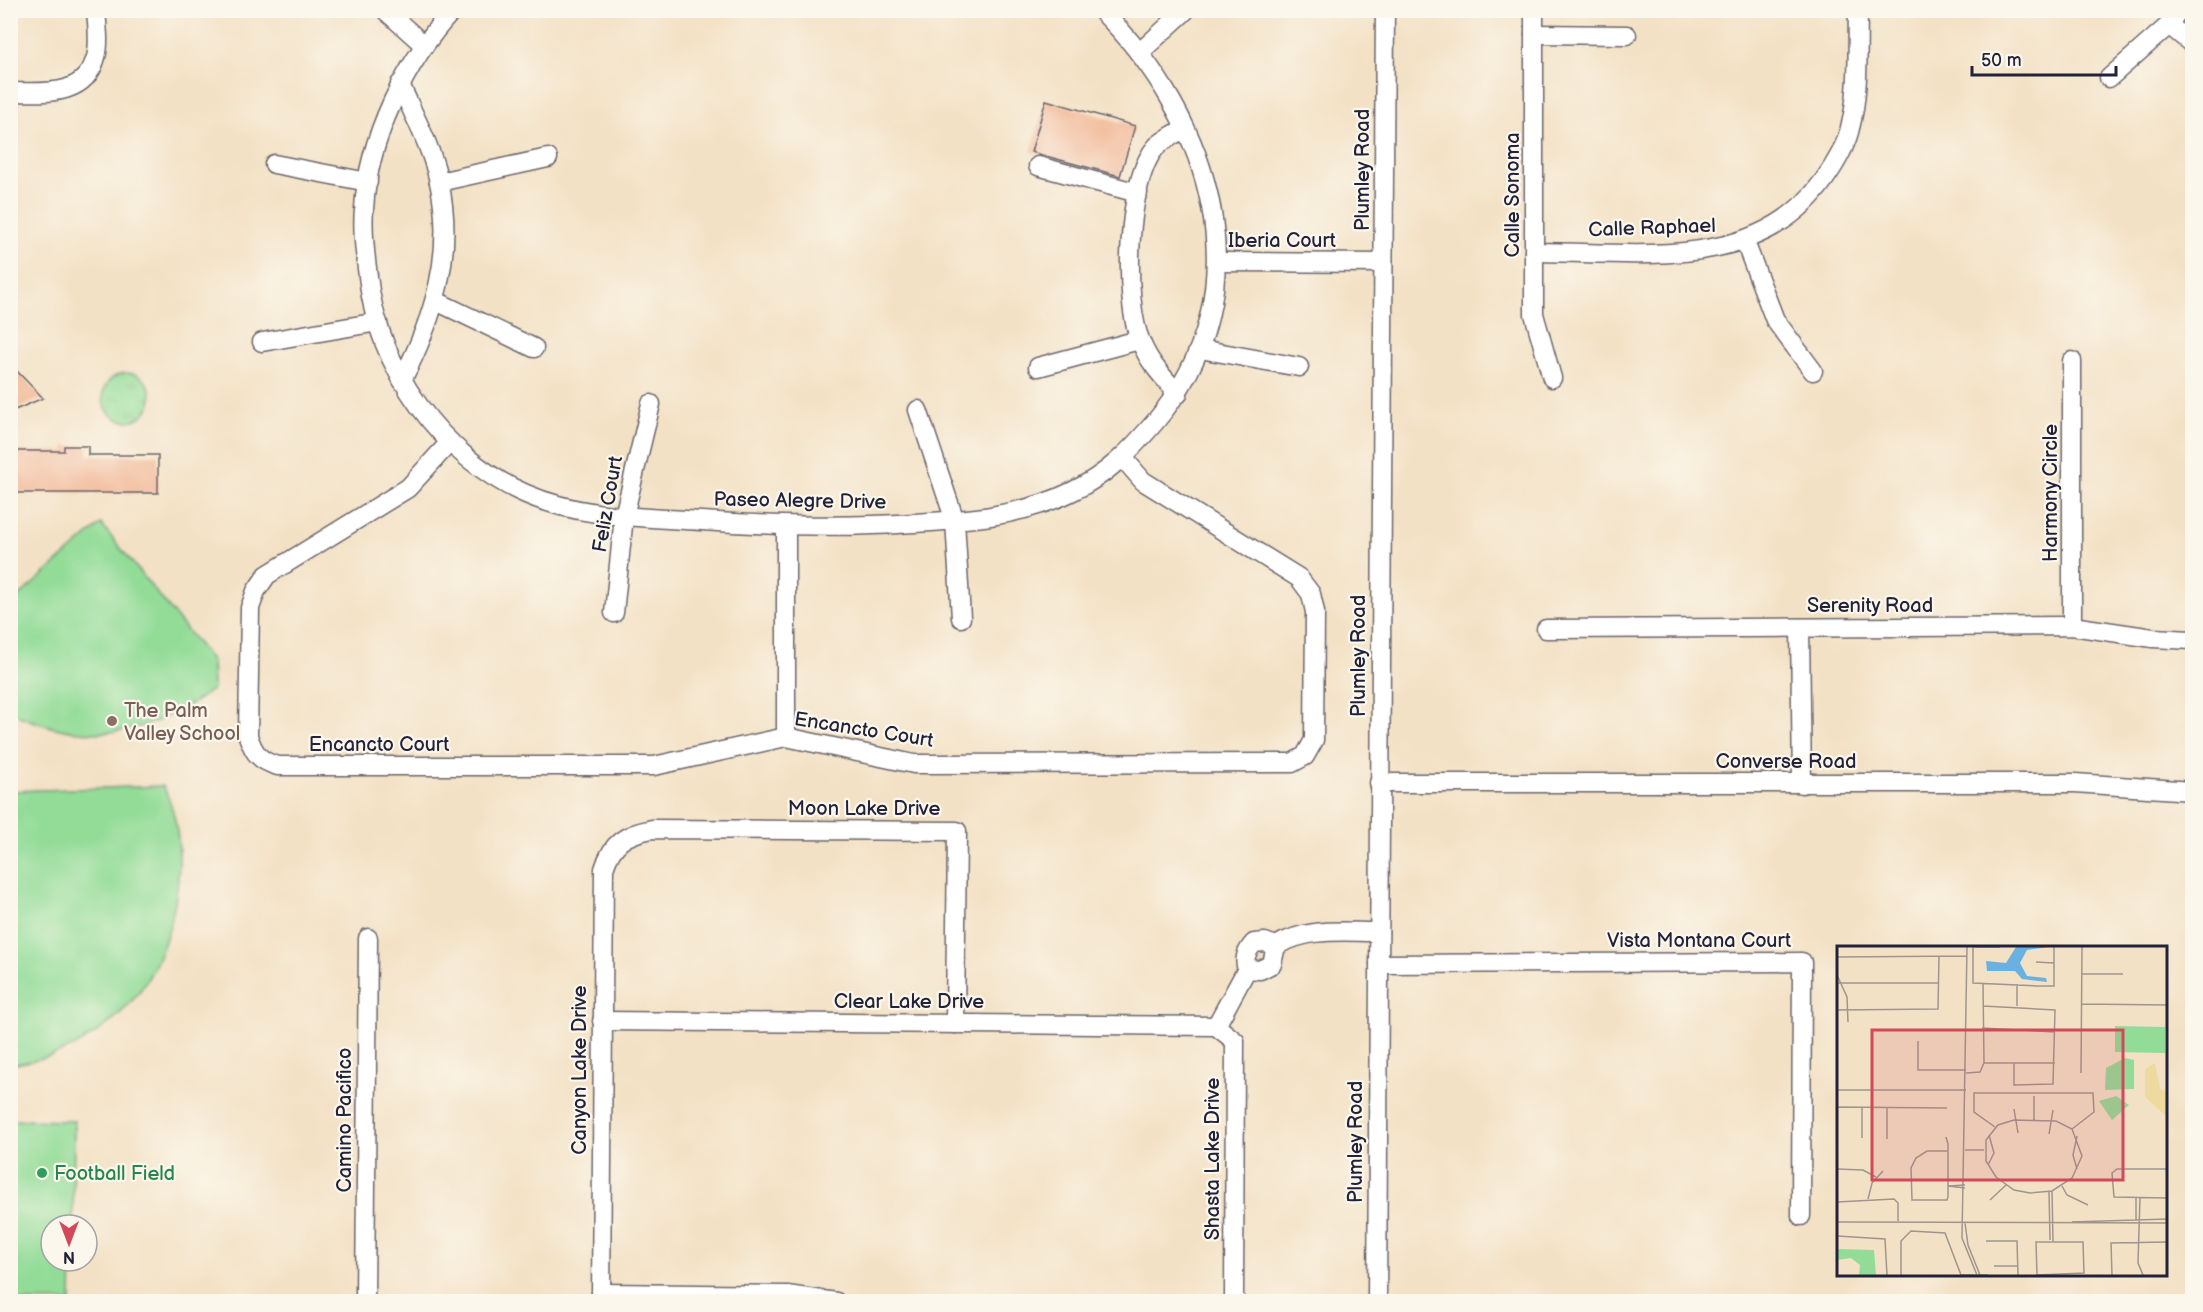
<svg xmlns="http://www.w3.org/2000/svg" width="2203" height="1312" font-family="'Balsamiq Sans',sans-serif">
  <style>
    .grass { fill: url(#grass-tufts); stroke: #5a7f69; stroke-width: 1.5 }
    .garden { fill: #93dc97; stroke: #5a7f69; stroke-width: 1.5 }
    .building { fill: #f1b492 }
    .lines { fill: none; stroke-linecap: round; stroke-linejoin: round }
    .minor-casing { stroke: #6b656b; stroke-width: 21 }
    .minor { stroke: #fff; stroke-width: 18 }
    .education-dot { fill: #8d6e63; stroke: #fbf7ec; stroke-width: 2 }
    .leisure-dot { fill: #2e9e5b; stroke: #fbf7ec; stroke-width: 2 }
    .labels { text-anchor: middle; stroke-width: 4.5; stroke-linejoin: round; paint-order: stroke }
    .street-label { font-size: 20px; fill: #22223b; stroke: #fbf7ec }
    .education-label { font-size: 20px; fill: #785e54; stroke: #fbf7ec; text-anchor: start }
    .leisure-label { font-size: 20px; fill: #27864d; stroke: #fbf7ec; text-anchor: start }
    .inset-road { fill: none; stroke: #9f958e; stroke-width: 1.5 }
    .view { fill: #d1495b; fill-opacity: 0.15; stroke: #d1495b; stroke-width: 3 }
    .inset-edge { fill: none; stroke: #22223b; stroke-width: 3 }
  </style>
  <defs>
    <pattern id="grass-tufts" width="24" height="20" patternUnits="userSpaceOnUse" patternTransform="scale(1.5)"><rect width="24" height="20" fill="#93dc97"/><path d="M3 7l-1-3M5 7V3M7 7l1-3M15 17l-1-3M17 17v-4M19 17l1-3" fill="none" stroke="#7ebc83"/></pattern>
  </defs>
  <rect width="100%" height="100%" fill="#fbf7ec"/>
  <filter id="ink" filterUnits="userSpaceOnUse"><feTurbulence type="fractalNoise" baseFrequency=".0167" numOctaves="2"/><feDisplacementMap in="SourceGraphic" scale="12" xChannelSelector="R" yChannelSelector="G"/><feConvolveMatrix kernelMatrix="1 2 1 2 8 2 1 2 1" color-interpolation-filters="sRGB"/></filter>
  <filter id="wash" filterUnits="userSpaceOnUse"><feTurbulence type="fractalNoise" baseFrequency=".008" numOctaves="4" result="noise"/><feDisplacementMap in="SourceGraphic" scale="24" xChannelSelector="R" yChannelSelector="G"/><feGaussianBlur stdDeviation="1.35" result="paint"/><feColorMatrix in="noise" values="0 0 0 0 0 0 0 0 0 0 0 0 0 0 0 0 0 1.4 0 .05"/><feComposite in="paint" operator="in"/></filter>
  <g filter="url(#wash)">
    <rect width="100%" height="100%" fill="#f3e1c5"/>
    <circle class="grass" cx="127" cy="397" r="24"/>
    <g class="garden">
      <path d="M101,524L212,661L213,689C150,737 83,747 11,712V603Z"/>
      <path d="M163,786C192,842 178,927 147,980C134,1002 110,1025 88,1038C65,1054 38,1060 11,1065V791Z"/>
      <path d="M11,1120L74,1121L73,1225H51V1261H72L71,1301H11Z"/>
    </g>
    <g id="blocks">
      <g class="building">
        <path d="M1046,100L1135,126L1120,176L1031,152Z"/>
        <path d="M10,364L43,398L10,412Z"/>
        <path d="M64,446H88V455H158V493H10V451H64Z"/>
      </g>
    </g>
  </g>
  <g filter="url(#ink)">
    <use href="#blocks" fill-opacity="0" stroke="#6b656b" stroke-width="1.5"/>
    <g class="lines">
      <defs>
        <g id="minor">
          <path d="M385,10L424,45"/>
          <path d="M453,10C406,61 368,138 364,209C362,231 365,254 368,276C377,367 442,458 526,494C581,518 643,517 702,521C773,526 843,528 914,523C968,520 1022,516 1071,492C1107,475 1130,451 1155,422C1265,292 1213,120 1101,10"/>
          <path d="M1534,10V314L1552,378"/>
          <path d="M2169,25L2192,44"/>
          <path d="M1534,34L1627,35"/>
          <path d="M1139,53L1186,10"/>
          <path d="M2109,78L2169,25L2178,10"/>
          <path d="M400,84C414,116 432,148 439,182C455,252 434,318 402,380"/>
          <path d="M10,92C44,92 85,98 96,57C100,43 97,25 96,10"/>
          <path d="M274,164L368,182"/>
          <path d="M1038,166L1138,193"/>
          <path d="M439,182L548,158"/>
          <path d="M1745,242L1775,320L1813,371"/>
          <path d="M1534,252C1633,252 1758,274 1824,180C1834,166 1844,150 1849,132C1860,93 1857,51 1858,10"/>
          <path d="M1217,262L1383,263"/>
          <path d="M436,301L534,348"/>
          <path d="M262,342L378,322"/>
          <path d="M1200,349L1299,367"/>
          <path d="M2072,361V626"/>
          <path d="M1038,367L1139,340"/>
          <path d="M1178,394C1164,378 1149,363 1141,342C1123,303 1126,178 1157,146C1165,139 1176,134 1184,128"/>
          <path d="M918,410L955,521L961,618"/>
          <path d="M450,442L408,488L267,575L256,591L250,608L248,736C254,753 259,761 278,766H654L786,737L914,764L1292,763L1305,756L1314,740L1315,612L1311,594L1299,578L1143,481L1124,459"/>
          <path d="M614,613L624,516L651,404"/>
          <path d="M1800,628L1802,784"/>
          <path d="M1546,629L2072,626L2153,638L2192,640"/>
          <path d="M786,737V527"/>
          <path d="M1379,783H2075L2192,791"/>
          <path d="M1379,964L1802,962L1801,1216"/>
          <path d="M1247,969L1260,970L1272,964L1276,946C1308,927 1342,932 1379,932"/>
          <path d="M602,1021L1216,1026"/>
          <path d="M1216,1026L1235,1041L1234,1302"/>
          <path d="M1216,1026L1247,969C1243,958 1247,951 1254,943L1265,942L1276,946"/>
          <path d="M601,1293L787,1295L836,1302"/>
          <path d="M365,1302L368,938"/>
          <path d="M601,1302L604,869C612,842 626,834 652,829L957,831L955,1024"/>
          <path d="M1377,1302L1385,10"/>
        </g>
      </defs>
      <use href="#minor" class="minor-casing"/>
      <use href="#minor" class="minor"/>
    </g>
  </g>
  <circle class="education-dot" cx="112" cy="721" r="6"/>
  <circle class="leisure-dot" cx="42" cy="1173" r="6"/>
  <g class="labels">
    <g class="street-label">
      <text transform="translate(1362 170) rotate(-90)" y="7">Plumley Road</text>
      <text transform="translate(1512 195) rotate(-90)" y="7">Calle Sonoma</text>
      <text transform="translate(1652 227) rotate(-2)" y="7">Calle Raphael</text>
      <text x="1282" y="247">Iberia Court</text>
      <text transform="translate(2050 493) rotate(-90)" y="7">Harmony Circle</text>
      <text transform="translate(800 500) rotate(1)" y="7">Paseo Alegre Drive</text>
      <text transform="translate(607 504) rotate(-80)" y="7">Feliz Court</text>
      <text x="1870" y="612">Serenity Road</text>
      <text transform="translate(1358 656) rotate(-90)" y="7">Plumley Road</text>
      <text transform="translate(864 729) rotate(9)" y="7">Encancto Court</text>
      <text x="379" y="751">Encancto Court</text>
      <text x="1786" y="768">Converse Road</text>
      <text x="864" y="815">Moon Lake Drive</text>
      <text x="1699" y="947">Vista Montana Court</text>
      <text x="909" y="1008">Clear Lake Drive</text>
      <text transform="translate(579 1070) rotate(-90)" y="7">Canyon Lake Drive</text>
      <text transform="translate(344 1120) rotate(-90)" y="7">Camino Pacifico</text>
      <text transform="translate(1355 1142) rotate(-90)" y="7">Plumley Road</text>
      <text transform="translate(1212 1159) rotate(-90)" y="7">Shasta Lake Drive</text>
    </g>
    <g class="education-label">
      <text x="124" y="717">The Palm<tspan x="124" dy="23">Valley School</tspan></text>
    </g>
    <g class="leisure-label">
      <text x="54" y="1180">Football Field</text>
    </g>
  </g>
  <g transform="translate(1837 946)">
    <rect width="330" height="330" fill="#f3e1c5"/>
    <path d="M0,303L37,304L39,329H22L23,319L14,312L0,314Z" fill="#93dc97"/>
    <path d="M318,117L323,143L330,146V171L308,151V123Z" fill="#eeda9e"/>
    <path d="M278,80L328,81V107L278,106ZM288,112L297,114V143L268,144L269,122ZM279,150L292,159L275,174L262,155Z" fill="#93dc97"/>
    <path d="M179,1H213L190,4L183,17L190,30L209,32L210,36L185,33L178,25H150L149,15L169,17Z" fill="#6ab1e1"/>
    <path class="inset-road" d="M130,1L125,292L140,329M136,1V37L200,40H217V1M138,1H163M0,11L130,10M199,16L217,17M245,28H286M0,29L10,51L11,76M0,37H102M146,37L147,117M245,58L330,59M146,60L218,64L216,138L177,139V117M180,60V38M0,64L101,63L102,10M145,82L218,86M81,95V124H129M147,117H218M129,127L143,126L147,117M244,127L245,1M0,144H129M25,161V192M50,162V193M177,163L181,187M177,174L219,175L235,183L245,210L235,232L215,245L193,247L177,244L159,231L149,215V194L161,179ZM197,174V150M158,181L137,166V147H256L257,166L235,183M212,188L216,164M109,191L111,198V251L110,254H75L74,222L79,212L90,205H111M0,192V161L110,162M128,204H147M151,219L157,207L152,189M0,223L26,224L39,231M240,223L236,209L240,190M330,223H280L275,227L277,251L330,252M225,240L230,249L251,259M128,242L111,240L128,239M212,245L213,294M215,245L216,295M299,252V274M303,252L301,317L306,329M31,253L35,237L46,225M153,254L169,239M0,256L57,253L61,257V275M0,276L330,277M235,276L330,273M128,277L131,299L143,329M0,290L48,293L50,329M149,295H180L181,329M199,296H246L247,327L200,329ZM157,320H181M64,329V295L74,285L108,287L124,329M124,329H151M275,329L274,297L330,296"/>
    <path class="view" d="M35,84H286V234H35Z"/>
    <rect width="330" height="330" class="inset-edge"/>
  </g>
  <rect width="2203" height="1312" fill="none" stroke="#fbf7ec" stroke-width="36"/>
  <g transform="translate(69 1243) rotate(180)"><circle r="28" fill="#fbf7ec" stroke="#a4a2a5" stroke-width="1.5"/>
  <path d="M0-4.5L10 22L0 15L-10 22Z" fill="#d1495b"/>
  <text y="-9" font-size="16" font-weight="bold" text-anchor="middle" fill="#22223b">N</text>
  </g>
  <path d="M1972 66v9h144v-9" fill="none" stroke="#22223b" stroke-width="3"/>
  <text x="1981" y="66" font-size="18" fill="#22223b" stroke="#fbf7ec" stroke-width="4.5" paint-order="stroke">50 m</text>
</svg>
